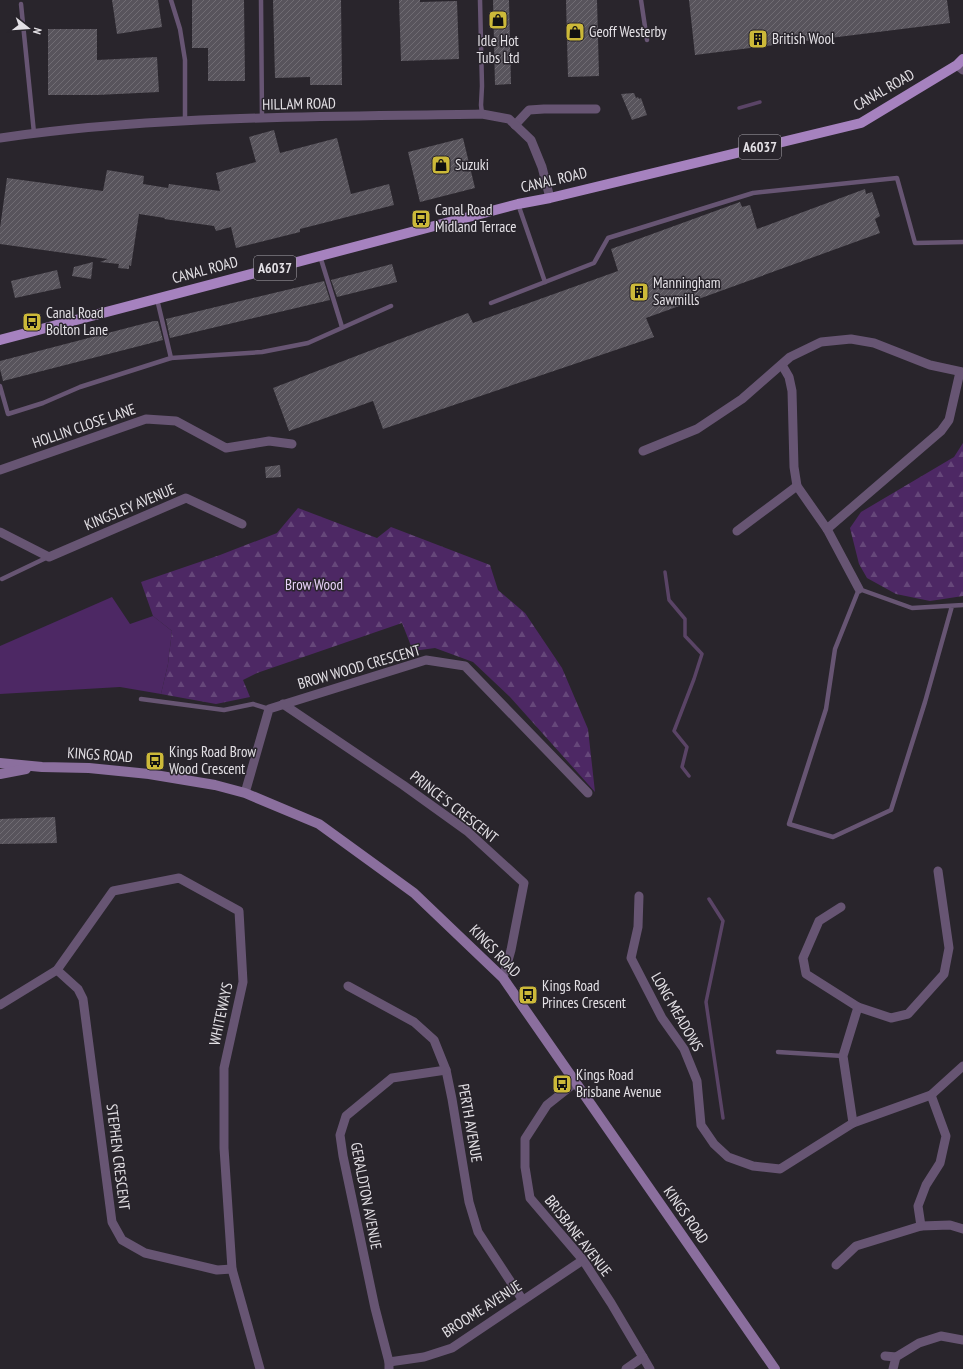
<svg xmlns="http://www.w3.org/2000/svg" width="963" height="1369" font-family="'PT Sans Narrow',sans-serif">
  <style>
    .grass { fill: #4d2864 }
    .forest { fill: url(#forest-firs) }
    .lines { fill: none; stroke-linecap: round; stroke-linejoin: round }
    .stream { stroke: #5a4466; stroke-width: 3.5 }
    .building { fill: url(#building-hatch) }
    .lane { stroke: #675573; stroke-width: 4.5 }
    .street { stroke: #675573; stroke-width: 9 }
    .secondary { stroke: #8b6f9e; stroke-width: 10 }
    .primary { stroke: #a682bf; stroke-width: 10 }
    .labels { text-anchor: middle; stroke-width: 3; stroke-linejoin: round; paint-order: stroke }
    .shield { fill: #29252c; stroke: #aba8ae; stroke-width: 1 }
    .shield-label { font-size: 14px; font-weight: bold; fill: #e3e0e5 }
    .poi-label { font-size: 15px; fill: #e3e0e5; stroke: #29252c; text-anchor: start }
    .street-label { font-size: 15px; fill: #e3e0e5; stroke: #29252c }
    .park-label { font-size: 15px; fill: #e8d1f8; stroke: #29252c }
  </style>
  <defs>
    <pattern id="forest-firs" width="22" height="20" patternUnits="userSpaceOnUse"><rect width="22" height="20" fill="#4d2864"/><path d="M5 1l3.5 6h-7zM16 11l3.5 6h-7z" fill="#66477a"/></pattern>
    <pattern id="building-hatch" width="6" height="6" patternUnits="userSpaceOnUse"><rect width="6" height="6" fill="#58545c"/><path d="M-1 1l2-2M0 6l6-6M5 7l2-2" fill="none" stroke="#706c73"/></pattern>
  </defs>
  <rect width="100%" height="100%" fill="#29252c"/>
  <path class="grass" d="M112,597L130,624L153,616L172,631L168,664L161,694L120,687L0,694V646Z"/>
  <g class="forest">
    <path d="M963,443V596L930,601L896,594L867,578L859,564L850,528L861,512L954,457Z"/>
    <path d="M298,508L377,538L391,527L490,565L498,590L525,613L562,668L588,729L595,792L510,697L473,662L435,648L413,651L402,623L257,673L243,680L250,697L216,704L161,694L168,664L172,631L153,616L141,582L220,555L277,533Z"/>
  </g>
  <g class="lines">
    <g class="stream">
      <path d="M739,108L760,102"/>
      <path d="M665,572L669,600L685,619V636L702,654L694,679L674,731L687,747L682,767L689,776"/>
      <path d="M709,899L723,921L706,1002L723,1118"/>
    </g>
  </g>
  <g class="building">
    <path d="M112,0H158L162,27L117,34Z"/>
    <path d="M192,0H244L245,81H208V48H192Z"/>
    <path d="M273,0H341L342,85H310V77L275,78Z"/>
    <path d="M399,0H420V2L457,1L459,59L401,61Z"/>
    <path d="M493,0H509L511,84L495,85Z"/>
    <path d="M566,0H597L599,76L568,77Z"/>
    <path d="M689,0H947L950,23L695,55Z"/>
    <path d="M48,29H97V60L157,57L159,92L97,95H48Z"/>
    <path d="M634,93L636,98L638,97L639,99L641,98L647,115L632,120L621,94Z"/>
    <path d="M274,130L280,153L337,138L351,194L389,184L394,205L300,229V232L236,248L231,227L216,231L214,226L164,219L165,218L139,214L131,266L129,265V269L118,268L119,264L100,262L108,259L0,244V228L7,178L103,191L107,170L144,176L143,184L168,188L169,184L220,191L216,173L256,162L249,137Z"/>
    <path d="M463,138L475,188L420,202L408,152Z"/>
    <path d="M865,189L866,194L872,192L880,216L875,219L880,233L646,318L654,337L383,429L373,401L289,431L273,388L468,313L473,323L618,271L611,249L740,202L742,207L750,205L757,229Z"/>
    <path d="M93,262L91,279L72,276L74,267Z"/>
    <path d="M392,264L397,282L337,297L331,280Z"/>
    <path d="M57,270L61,288L15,298L11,281Z"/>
    <path d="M324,281L330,300L170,338L166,319Z"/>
    <path d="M154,321H158L163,340L3,381L0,369V361Z"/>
    <path d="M280,465L281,477L266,478L265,467Z"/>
    <path d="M55,817L57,843L0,844V819Z"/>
  </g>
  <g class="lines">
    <g class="lane">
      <path d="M171,0L180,29L185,60V121"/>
      <path d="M261,0L262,118"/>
      <path d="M480,0L482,86L481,105L482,114"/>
      <path d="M641,0L647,40"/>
      <path d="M21,4L34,133"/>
      <path d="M518,204L545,282"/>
      <path d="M320,256L342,327"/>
      <path d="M157,299L171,358"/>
      <path d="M491,303L594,263L608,238L753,193L897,178L915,243L963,242"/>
      <path d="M0,386L8,414L43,403L80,387L171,358L262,352L308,343L391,306"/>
      <path d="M2,579L48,557"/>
      <path d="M952,606L925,702L891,810L833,837L789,824L826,709L835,649L859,589L912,608L963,605"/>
      <path d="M141,699L224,710L253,704L269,709"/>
      <path d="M778,1052L843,1056"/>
    </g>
    <g class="street">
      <path d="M957,65L963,70"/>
      <path d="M515,125L529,110L544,109H596"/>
      <path d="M0,138C159,115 321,117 482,114L509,119L531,140L542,167L550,198"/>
      <path d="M782,365L789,377L792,391L794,467L797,486L827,529L859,589"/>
      <path d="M643,451L697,429L742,399L790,357L821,342L851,339L874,343L930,365L963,372"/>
      <path d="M0,470L146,419L176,421L226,448L269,441L292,444"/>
      <path d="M827,529L941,431L949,420L960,372"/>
      <path d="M737,531L797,486"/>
      <path d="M0,532L49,557L186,498L242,524"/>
      <path d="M283,704L403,785L467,831L524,883L511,950L503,978"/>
      <path d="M245,793L269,709L426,660L465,666L588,793"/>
      <path d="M639,896L638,927L631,958L662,1018L684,1049L697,1081L701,1125L714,1144L728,1157L753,1166L780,1169L853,1123L931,1095L963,1066"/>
      <path d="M841,907L819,921L803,958L806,974L858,1007L843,1056L853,1123"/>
      <path d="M57,970L78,989L83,999L112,1222L122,1240L145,1253L217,1270L232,1269"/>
      <path d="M348,986L414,1022L434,1040L446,1070L452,1099L469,1202L478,1232L522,1299"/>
      <path d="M0,1005L57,970L113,891L179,878L239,911L243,982L224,1068V1148L232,1269L260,1369"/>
      <path d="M858,1007L891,1018L908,1014L944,974L949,948L938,871"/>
      <path d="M576,1082L547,1105L525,1139V1167L530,1198L583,1260L611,1303L650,1369"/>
      <path d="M921,1226L918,1206L926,1185L940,1163L946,1136L931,1095"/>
      <path d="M836,1265L856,1246L921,1226L950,1225L963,1229"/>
      <path d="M885,1356L896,1357"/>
      <path d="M389,1362L424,1357L452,1348L583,1260"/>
      <path d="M389,1369V1362L375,1308L343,1156L340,1135L346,1116L392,1078L446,1070"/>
      <path d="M626,1369L643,1357"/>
      <path d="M893,1369L896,1357L919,1343L941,1336L963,1340"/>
    </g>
    <g class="secondary">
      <path d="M0,763L42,767L89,768L149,774L215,785L245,793L319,824L414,893L503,978L775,1369"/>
      <path d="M0,774L26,769"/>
    </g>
    <path class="primary" d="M0,340L518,204L550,198L861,123L957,65L963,59"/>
  </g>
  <defs>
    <symbol id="shop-square" viewBox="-11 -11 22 22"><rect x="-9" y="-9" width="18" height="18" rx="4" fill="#ccb939" stroke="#29252c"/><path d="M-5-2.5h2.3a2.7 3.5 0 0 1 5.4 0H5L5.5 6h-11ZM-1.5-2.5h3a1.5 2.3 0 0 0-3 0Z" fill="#111"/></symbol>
    <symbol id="building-square" viewBox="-11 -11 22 22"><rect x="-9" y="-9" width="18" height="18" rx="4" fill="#ccb939" stroke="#29252c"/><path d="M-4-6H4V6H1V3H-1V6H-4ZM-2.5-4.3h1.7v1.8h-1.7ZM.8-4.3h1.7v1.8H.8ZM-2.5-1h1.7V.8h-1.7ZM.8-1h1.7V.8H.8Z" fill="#111"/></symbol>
    <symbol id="bus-square" viewBox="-11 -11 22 22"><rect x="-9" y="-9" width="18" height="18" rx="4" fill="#ccb939" stroke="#29252c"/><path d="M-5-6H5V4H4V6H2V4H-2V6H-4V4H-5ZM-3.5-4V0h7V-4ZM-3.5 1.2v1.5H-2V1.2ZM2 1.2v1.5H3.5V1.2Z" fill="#111"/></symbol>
  </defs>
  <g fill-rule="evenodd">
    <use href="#shop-square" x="487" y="9" width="22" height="22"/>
    <use href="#shop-square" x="564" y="21" width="22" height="22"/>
    <use href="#building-square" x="747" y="28" width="22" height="22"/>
    <use href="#shop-square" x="430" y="154" width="22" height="22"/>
    <use href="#bus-square" x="410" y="208" width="22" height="22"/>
    <use href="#building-square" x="628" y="281" width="22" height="22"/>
    <use href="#bus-square" x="21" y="311" width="22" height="22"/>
    <use href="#bus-square" x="144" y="750" width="22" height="22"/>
    <use href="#bus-square" x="517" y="984" width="22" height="22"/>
    <use href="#bus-square" x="551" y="1073" width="22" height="22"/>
  </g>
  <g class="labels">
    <g class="shield">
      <rect x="739" y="135" width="42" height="24" rx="3"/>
      <rect x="254" y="256" width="42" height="24" rx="3"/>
    </g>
    <g class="shield-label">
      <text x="760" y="152">A6037</text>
      <text x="275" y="273">A6037</text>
    </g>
    <g class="poi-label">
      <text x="589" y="37">Geoff Westerby</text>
      <text x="772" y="44">British Wool</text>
      <text x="498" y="46" text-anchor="middle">Idle Hot<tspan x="498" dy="17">Tubs Ltd</tspan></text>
      <text x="455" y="170">Suzuki</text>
      <text x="435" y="215">Canal Road<tspan x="435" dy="17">Midland Terrace</tspan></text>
      <text x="653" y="288">Manningham<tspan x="653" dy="17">Sawmills</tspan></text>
      <text x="46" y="318">Canal Road<tspan x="46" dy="17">Bolton Lane</tspan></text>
      <text x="169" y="757">Kings Road Brow<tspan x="169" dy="17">Wood Crescent</tspan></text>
      <text x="542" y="991">Kings Road<tspan x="542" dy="17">Princes Crescent</tspan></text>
      <text x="576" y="1080">Kings Road<tspan x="576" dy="17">Brisbane Avenue</tspan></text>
    </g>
    <g class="street-label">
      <text transform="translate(884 90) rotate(-30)" y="5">CANAL ROAD</text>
      <text transform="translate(299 104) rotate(-1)" y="5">HILLAM ROAD</text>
      <text transform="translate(554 180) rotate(-13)" y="5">CANAL ROAD</text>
      <text transform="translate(205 270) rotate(-15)" y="5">CANAL ROAD</text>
      <text transform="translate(84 426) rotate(-19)" y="5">HOLLIN CLOSE LANE</text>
      <text transform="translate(130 507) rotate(-23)" y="5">KINGSLEY AVENUE</text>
      <text transform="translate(359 667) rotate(-16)" y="5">BROW WOOD CRESCENT</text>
      <text transform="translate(100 755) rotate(4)" y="5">KINGS ROAD</text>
      <text transform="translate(454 807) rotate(38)" y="5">PRINCE'S CRESCENT</text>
      <text transform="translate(495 951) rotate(46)" y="5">KINGS ROAD</text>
      <text transform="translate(677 1012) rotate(60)" y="5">LONG MEADOWS</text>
      <text transform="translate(221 1014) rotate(-78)" y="5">WHITEWAYS</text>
      <text transform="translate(470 1123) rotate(80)" y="5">PERTH AVENUE</text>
      <text transform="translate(118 1157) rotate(83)" y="5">STEPHEN CRESCENT</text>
      <text transform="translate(366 1196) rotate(79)" y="5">GERALDTON AVENUE</text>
      <text transform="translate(686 1215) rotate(55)" y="5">KINGS ROAD</text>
      <text transform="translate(578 1236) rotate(52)" y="5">BRISBANE AVENUE</text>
      <text transform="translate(482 1309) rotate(-33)" y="5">BROOME AVENUE</text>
    </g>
    <g class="park-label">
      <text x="314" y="590">Brow Wood</text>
    </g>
  </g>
  <g transform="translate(28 28) rotate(107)" stroke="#29252c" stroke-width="3" paint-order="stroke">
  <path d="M0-3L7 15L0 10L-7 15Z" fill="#e3e0e5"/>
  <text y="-6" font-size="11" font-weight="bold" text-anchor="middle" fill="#e3e0e5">N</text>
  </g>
</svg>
